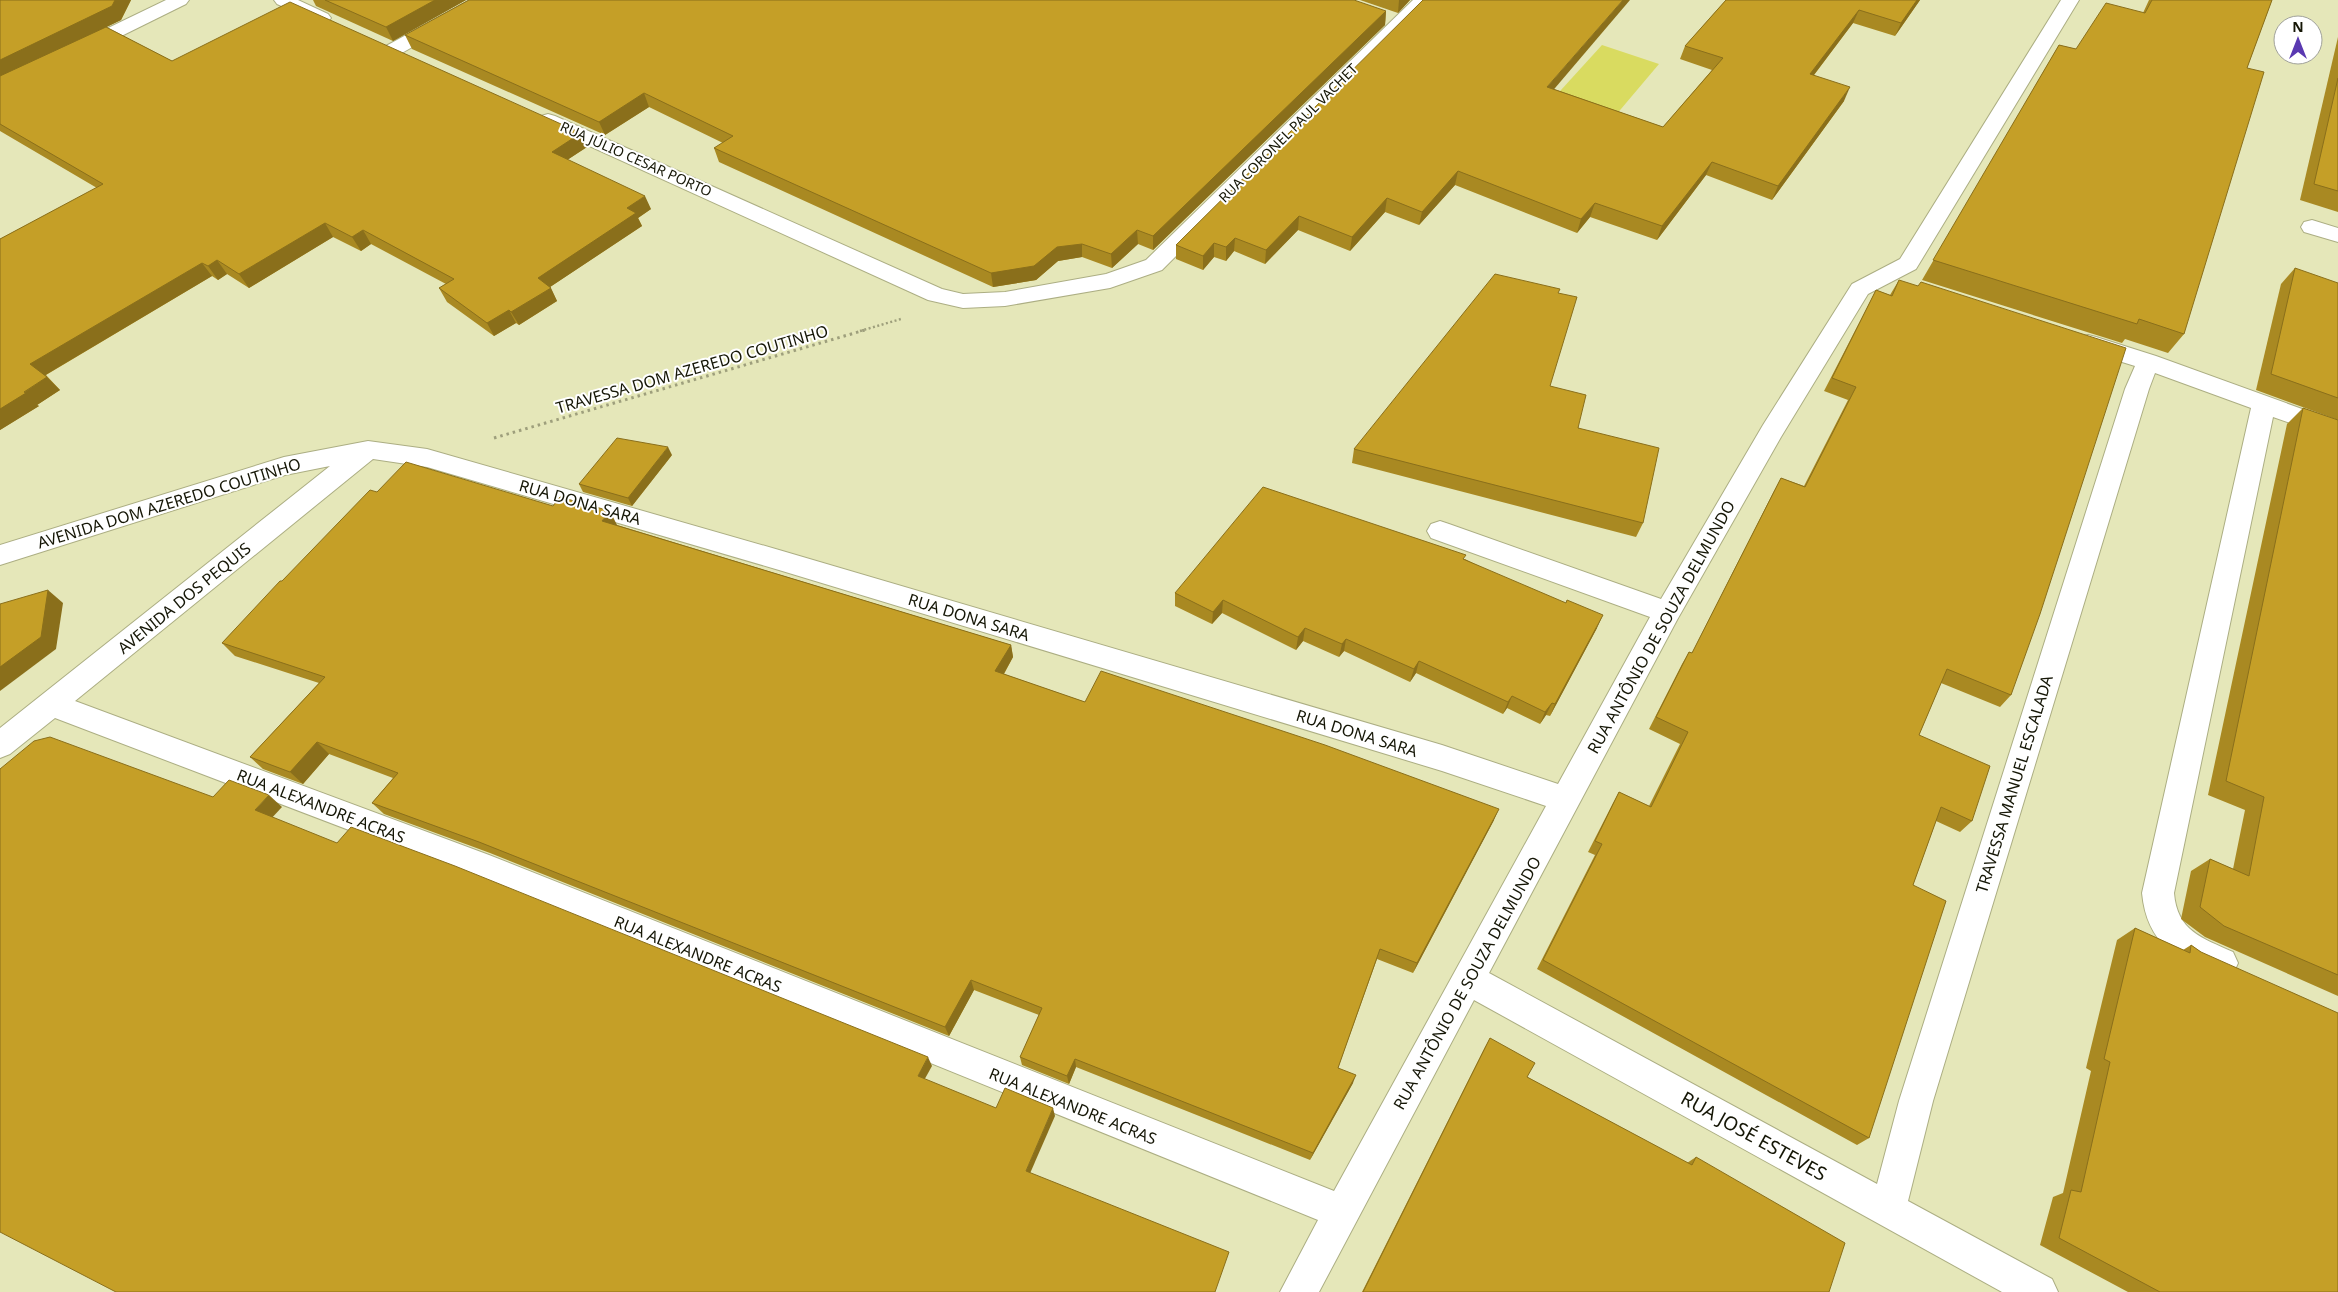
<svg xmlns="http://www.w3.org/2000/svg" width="2338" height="1292" font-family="'Noto Sans',sans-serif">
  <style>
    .green { fill: #d9db60 }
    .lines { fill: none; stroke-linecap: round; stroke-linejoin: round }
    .street-casing { stroke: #acae83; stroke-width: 2 }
    .path-far1 { stroke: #9e9f7c; stroke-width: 2.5; stroke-dasharray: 2 2.5; stroke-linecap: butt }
    .path { stroke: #9e9f7c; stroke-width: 3; stroke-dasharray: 2.5 4; stroke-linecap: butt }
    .street { fill: #fff; fill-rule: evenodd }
    .wall { fill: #a98922 }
    .shaded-wall { fill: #8a6f1b }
    .building { fill: #c59f27; stroke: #8a6f1b }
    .labels { text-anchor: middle; stroke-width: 4; stroke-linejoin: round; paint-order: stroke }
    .far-street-label { font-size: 14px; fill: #151606; stroke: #fff }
    .street-label { font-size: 16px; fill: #151606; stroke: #fff }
    .near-street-label { font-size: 19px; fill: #151606; stroke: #fff }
  </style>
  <rect width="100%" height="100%" fill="#e5e7b9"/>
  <path class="green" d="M1602,45L1659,64L1610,122L1551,101Z"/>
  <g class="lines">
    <defs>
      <g id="street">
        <path d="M166,0H189L186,4L89,52H75L73,48L75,44Z"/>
        <path d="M274,0H298L328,14L331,18L328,22H316L277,4Z"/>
        <path d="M470,0H492L489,4L400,54H386L384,50L386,46Z"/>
        <path d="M1413,0H1432L1162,270L1110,288L1005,306L963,308L928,300L541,124L538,120L541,116L548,114L555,116L942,289L963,294L1005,292L1106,274L1146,260Z"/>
        <path d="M2061,0H2079L1916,269L1868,294L1781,437L1677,620L1489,973L1877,1184L1899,1101L2125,389L2135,366L2080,349L2077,343L2080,337L2088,335L2096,337L2156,356L2338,422V440L2273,417L2174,893C2177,931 2202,938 2233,952L2238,963L2233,974L2222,978C2178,961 2147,945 2142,893L2251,408L2155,373L2149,389L1933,1101L1908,1201L2052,1279L2058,1292H2002L1474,1000L1319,1292H1280L1318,1220L467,875L55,718L10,754L0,758V728L330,466L285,475L0,565V545L284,457L368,441L427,449L779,550L1442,745L1558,784L1650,617L1431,538L1427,531L1431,524L1440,521L1449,524L1661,599L1763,425L1852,284L1900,259ZM373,459L427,467L779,570L1442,771L1546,806L1334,1191L489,855L75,701Z"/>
        <path d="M2312,220L2338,228V242L2304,232L2301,227L2304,222Z"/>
      </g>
    </defs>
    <use href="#street" class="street-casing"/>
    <path class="path-far1" d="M860,331L901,319"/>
    <path class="path" d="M494,438L865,330"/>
    <use href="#street" class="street"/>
  </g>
  <g class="wall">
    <path d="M0,0H131L121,20L106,27L172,61L581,133L587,147L567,160L651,209L638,218L642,226L550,287L557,301L519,325L516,323L494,336L447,302L439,288L446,284L371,244L361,251L333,237L249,288L227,274L218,280L212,276L46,375L60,390L37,405L39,406L0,430V239L97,188L0,131Z"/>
    <path d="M313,0H466L393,41L316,6Z"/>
    <path d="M1360,0H1410L1398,13Z"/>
    <path d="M1726,0H1920L1895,36L1853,23L1814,75L1844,101L1772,200L1706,175L1657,240L1590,217L1577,233L1455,185L1419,225L1385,212L1350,251L1298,230L1265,264L1234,251L1226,261L1214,257L1203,270L1176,259V245L1554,89L1663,127L1712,70L1680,59L1685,46Z"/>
    <path d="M2149,0H2272L2247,68L2184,334L2168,353L2125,339L2122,343L1922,280L2059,45L2076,49L2143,13Z"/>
    <path d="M1386,11L1385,25L1153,250L1138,244L1112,268L1082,257L1058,261L1036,280L993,287L719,162L714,148L723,143L649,107L605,135L412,49L405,35Z"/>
    <path d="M2338,37V212L2300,200Z"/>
    <path d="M2295,268L2338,294V420L2256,390L2281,284Z"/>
    <path d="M1899,280L2011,695L2000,707L1941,683L1919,735L1972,821L1960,832L1936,821L1913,885L1869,1138L1857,1145L1537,969L1595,855L1588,852L1613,803L1619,792L1649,806L1680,744L1649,729L1682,664L1689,652L1692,653L1774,491L1781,478L1804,486L1848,400L1824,391L1876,290L1890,295Z"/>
    <path d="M1558,293L1550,386L1643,523L1636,537L1352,463L1354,449Z"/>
    <path d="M2303,408L2338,420V996L2205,937L2181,919L2191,871L2210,859L2233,869L2245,810L2208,795L2287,424Z"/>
    <path d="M672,455L632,506L583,492L579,484Z"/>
    <path d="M377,492L617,525L1011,645L1013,657L1004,674L1085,702L1494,820L1413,973L1377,959L1338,1068L1353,1083L1310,1160L1076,1067L1069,1084L1022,1065L1020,1057L1039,1015L974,990L949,1036L490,853L384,814L372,803L393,778L329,754L303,784L263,769L250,757L319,683L235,656L222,643L282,581Z"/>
    <path d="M1465,559L1597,628L1550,716L1546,715L1540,724L1507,708L1503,714L1416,673L1410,682L1344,651L1339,657L1303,641L1296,650L1222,613L1212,624L1175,606V593Z"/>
    <path d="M2135,928L2183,950L2191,945L2201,952L2338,1292H2128L2040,1245L2053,1197L2063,1193L2091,1071L2086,1068L2117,940Z"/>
    <path d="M1490,1038L1527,1077L1687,1163L1696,1157L1829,1292H1362L1485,1047Z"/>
  </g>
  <g class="shaded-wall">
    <path d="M115,0H131L121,20L0,79V60Z"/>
    <path d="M435,0H466L393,41L386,27Z"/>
    <path d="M1399,0H1410L1398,13Z"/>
    <path d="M1623,0H1630L1544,101L1547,87Z"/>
    <path d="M1917,0H1920L1895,36L1901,23Z"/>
    <path d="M1859,10L1853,23L1804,88L1810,74Z"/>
    <path d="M1386,11L1385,25L1153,250V236Z"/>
    <path d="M1850,87L1844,101L1772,200L1778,186Z"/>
    <path d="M644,93L649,107L605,135L599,122Z"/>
    <path d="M581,133L587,147L558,166L552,152Z"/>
    <path d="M1712,162L1706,175L1657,240L1662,226Z"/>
    <path d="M1458,171L1455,185L1419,225L1422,212Z"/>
    <path d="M645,196L651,209L638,218L642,226L544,291L538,278L627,208Z"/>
    <path d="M1387,198L1385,212L1350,251L1352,237Z"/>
    <path d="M1595,203L1590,217L1577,233L1581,219Z"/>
    <path d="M1299,216L1298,230L1265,264L1266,250Z"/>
    <path d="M325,223L333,237L249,288L239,274Z"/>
    <path d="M363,230L371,244L361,251L352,237Z"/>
    <path d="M1137,230L1138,244L1112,268L1111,254Z"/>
    <path d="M1235,238L1234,251L1226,261V247Z"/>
    <path d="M1214,243V257L1203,270V256Z"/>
    <path d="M1082,244V257L1058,261L1036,280L993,287L991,273L1057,247Z"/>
    <path d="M217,260L227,274L218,280L208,266Z"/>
    <path d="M202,263L212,276L42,377L30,364Z"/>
    <path d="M551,288L557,301L519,325L511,312Z"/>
    <path d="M509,310L516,323L494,336L487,323Z"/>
    <path d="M47,377L60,390L37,405L39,406L0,430V409Z"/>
    <path d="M668,447L672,455L632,506L628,498Z"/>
    <path d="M610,511L617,525L610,534L602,521Z"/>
    <path d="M48,590L63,603L56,649L0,691V667Z"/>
    <path d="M1223,600L1222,613L1212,624L1213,612Z"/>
    <path d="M1603,615L1597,628L1550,716L1555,704Z"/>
    <path d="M1305,628L1303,641L1296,650L1298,637Z"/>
    <path d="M1346,639L1344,651L1339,657L1342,644Z"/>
    <path d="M1011,645L1013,657L998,684L995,671Z"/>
    <path d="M1419,661L1416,673L1410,682L1414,669Z"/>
    <path d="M1512,696L1507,708L1503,714L1508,702Z"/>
    <path d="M1552,703L1546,715L1540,724L1545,712Z"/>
    <path d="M317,742L329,754L303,784L290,772Z"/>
    <path d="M269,795L282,807L269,821L255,810Z"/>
    <path d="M1499,809L1494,820L1413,973L1417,963Z"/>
    <path d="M971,980L974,990L949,1036L945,1027Z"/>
    <path d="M928,1057L932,1066L922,1084L918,1076Z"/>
    <path d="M1075,1059L1076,1067L1069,1084L1067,1076Z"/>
    <path d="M1356,1075L1353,1083L1310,1160L1313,1153Z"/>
    <path d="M1053,1108L1055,1116L1028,1178L1026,1171Z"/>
  </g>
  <g class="building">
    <path d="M0,0H115L112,6L0,60Z"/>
    <path d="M325,0H435L386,27Z"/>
    <path d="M469,0H1354L1386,11L1153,236L1137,230L1111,254L1082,244L1057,247L1034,266L991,273L714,148L733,136L644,93L599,122L405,35Z"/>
    <path d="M1423,0H1623L1547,87L1663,127L1723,58L1685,46L1726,0H1917L1901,23L1859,10L1810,74L1850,87L1778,186L1712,162L1662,226L1595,203L1581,219L1458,171L1422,212L1387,198L1352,237L1299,216L1266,250L1235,238L1226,247L1214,243L1203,256L1176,245Z"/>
    <path d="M2152,0H2272L2247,68L2264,72L2184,334L2139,319L2137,324L1933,260L2059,45L2076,49L2106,3L2145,13Z"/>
    <path d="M290,2L581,133L552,152L645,196L627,208L636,213L538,278L551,288L511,312L509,310L487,323L439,288L454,279L363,230L352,237L325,223L239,274L217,260L208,266L202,263L30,364L47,377L24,392L26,393L0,409V239L103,184L0,124V76L106,27L172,61Z"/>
    <path d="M2338,78V191L2314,184Z"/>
    <path d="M2295,268L2338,283V398L2271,374Z"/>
    <path d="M1495,274L1560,289L1558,293L1577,297L1550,386L1586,395L1578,428L1659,448L1643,523L1354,449Z"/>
    <path d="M1899,280L1918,286L1921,282L2126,348L2040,614L2011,695L1947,669L1919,735L1990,766L1972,821L1941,807L1913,885L1946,901L1869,1138L1543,960L1602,844L1595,841L1619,792L1651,807L1688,732L1656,717L1689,652L1692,653L1781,478L1805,487L1856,387L1832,378L1876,290L1892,296Z"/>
    <path d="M2303,408L2338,420V975L2224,926L2200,907L2210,859L2249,876L2264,797L2226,781Z"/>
    <path d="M617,438L668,447L628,498L579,484Z"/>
    <path d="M406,462L553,506L560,497L610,511L602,521L1011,645L995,671L1085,702L1101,671L1325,745L1499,809L1417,963L1380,949L1338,1068L1356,1075L1313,1153L1075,1059L1067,1076L1020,1057L1042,1008L971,980L945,1027L479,842L372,803L398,773L317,742L290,772L250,757L325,677L222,643L280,581H282L370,490L377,492Z"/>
    <path d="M1263,487L1466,555L1463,559L1566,603L1567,600L1603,615L1555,704L1552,703L1545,712L1512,696L1508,702L1419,661L1414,669L1346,639L1342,644L1305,628L1298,637L1223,600L1213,612L1175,593Z"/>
    <path d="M48,590L41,637L0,667V604Z"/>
    <path d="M50,737L213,797L229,780L269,795L255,810L337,843L351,827L455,866L928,1057L918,1076L996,1108L1005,1088L1053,1108L1026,1171L1229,1252L1215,1292H116L0,1232V769L34,741Z"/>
    <path d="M2135,928L2190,953L2191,945L2201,952L2338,1013V1292H2160L2059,1238L2071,1190L2081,1192L2110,1062L2104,1059Z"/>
    <path d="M1490,1038L1535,1063L1527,1077L1692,1165L1696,1157L1845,1243L1829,1292H1363Z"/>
  </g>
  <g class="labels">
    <g class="far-street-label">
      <text transform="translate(1288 133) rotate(-45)" y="5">RUA CORONEL PAUL VACHET</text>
      <text transform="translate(636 159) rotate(24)" y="5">RUA JÚLIO CESAR PORTO</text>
    </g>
    <g class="street-label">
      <text transform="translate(692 369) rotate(-16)" y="6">TRAVESSA DOM AZEREDO COUTINHO</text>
      <text transform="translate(580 502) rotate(16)" y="6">RUA DONA SARA</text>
      <text transform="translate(169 503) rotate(-17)" y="6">AVENIDA DOM AZEREDO COUTINHO</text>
      <text transform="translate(184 598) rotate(-39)" y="6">AVENIDA DOS PEQUIS</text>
      <text transform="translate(969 617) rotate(17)" y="6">RUA DONA SARA</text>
      <text transform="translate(1661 627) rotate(-61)" y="6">RUA ANTÔNIO DE SOUZA DELMUNDO</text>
      <text transform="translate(1357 733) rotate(17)" y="6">RUA DONA SARA</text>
      <text transform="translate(2014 784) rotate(-73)" y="6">TRAVESSA MANUEL ESCALADA</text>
      <text transform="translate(321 806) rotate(21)" y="6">RUA ALEXANDRE ACRAS</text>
      <text transform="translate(698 954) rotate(22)" y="6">RUA ALEXANDRE ACRAS</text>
      <text transform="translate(1467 983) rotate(-61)" y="6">RUA ANTÔNIO DE SOUZA DELMUNDO</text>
      <text transform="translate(1073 1106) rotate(22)" y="6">RUA ALEXANDRE ACRAS</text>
    </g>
    <g class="near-street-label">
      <text transform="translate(1754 1136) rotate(29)" y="7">RUA JOSÉ ESTEVES</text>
    </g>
  </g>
  <g transform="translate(2298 40)"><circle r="24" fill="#ffffff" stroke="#a1a29b"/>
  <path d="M0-4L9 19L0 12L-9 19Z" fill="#5a39b1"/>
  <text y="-8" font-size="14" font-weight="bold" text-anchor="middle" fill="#151606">N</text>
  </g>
</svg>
